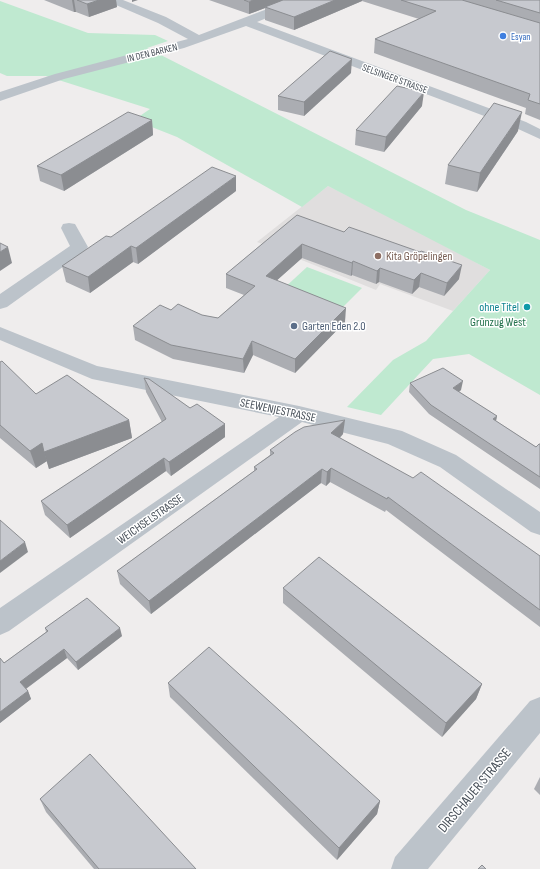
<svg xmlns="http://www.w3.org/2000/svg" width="540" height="869" font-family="'Sofia Sans Condensed',sans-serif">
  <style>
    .education { fill: #e0dede }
    .green { fill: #bfe9d0 }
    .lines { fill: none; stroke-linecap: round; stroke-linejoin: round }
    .minor { fill: #bcc3ca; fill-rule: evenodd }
    .wall { fill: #abadb2 }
    .shaded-wall { fill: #8b8d91 }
    .building { fill: #c7c9cf; stroke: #8b8d91 }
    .shop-dot { fill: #3f7fe0; stroke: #fff; stroke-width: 1.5 }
    .education-dot { fill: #8d6e63; stroke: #fff; stroke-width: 1.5 }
    .culture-dot { fill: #0f9aa8; stroke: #fff; stroke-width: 1.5 }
    .service-dot { fill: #5c6f8a; stroke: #fff; stroke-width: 1.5 }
    .labels { text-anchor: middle; stroke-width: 3; stroke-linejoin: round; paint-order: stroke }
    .far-shop-label { font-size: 10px; fill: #366cbe; stroke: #fff; text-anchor: start }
    .far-street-label { font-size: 10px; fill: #474f58; stroke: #fff }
    .education-label { font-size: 12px; fill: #785e54; stroke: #fff; text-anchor: start }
    .culture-label { font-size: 12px; fill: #0d838f; stroke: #fff; text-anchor: end }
    .park-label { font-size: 12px; fill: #21704b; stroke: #fff }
    .service-label { font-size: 12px; fill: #4e5e75; stroke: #fff; text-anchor: start }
    .street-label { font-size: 12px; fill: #474f58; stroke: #fff }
    .near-street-label { font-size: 14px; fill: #474f58; stroke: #fff }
  </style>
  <rect width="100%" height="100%" fill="#efeded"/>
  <path class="education" d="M328,186L408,226L490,270L453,311L380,284L376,290L257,242Z"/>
  <g class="green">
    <path d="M0,1L88,33L155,35L168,41L147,48L466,210L540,240V395L469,354L433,359L381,415L347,407L393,360L426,341L490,270L328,186L302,207L177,137L134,120L150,109L46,76H7L0,73Z"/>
    <path d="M307,267L362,288L338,312L282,290Z"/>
  </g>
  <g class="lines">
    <g class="minor">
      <path d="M107,0H123L166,17L199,35L291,0H307L305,2L257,22L526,122L540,129V139L516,128L246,26L184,48L64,79L0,101V92L55,74L188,39L158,23L109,2Z"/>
      <path d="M69,223L75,224L88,247L85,251L7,307L0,309V294L70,246L61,228L63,224Z"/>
      <path d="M0,327L97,366L299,406L402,431L456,455L540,512V535L531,532L440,467L388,444L302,422L9,631L0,635V608L279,417L92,379L0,340Z"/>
      <path d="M540,697V733L428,869H391L395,857L530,701Z"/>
    </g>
  </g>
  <g class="wall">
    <path d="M44,0H116L117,7L89,17L76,12H74Z"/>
    <path d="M209,0H540V120L525,114L526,108L374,53L375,39L419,19L362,1L294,30L265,20V8L249,14Z"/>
    <path d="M351,73L304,116L278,110V96Z"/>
    <path d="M422,106L384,152L355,145L356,130Z"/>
    <path d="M152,120L153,135L64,191L40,181L37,166Z"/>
    <path d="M518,131L477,192L445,184L448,165Z"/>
    <path d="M236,191L138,264L133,262L90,293L66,282L62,266L111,237Z"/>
    <path d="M297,215L459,279L444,296L419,287L412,294L379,282L376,284L352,275L351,276L302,258L276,281L345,322L295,373L253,355L244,373L173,359L135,340L133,326L171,310L218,318L244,295L226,288V274Z"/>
    <path d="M0,362L36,394L129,420L132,438L49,469L47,461L36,468L0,438Z"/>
    <path d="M144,378L190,408L225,424V437L171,476L166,471L70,538L45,515L41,501L162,422L146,392Z"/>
    <path d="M410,383L461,390L459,392L497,416L496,421L536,447L540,444V489L429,414L409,392Z"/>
    <path d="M343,434L340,438L540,556V627L386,510L385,512L330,482L326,486L321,483L151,614L120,584L117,571L254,471V467L270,455V450Z"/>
    <path d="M283,588L482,684L476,699L442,737L283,603Z"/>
    <path d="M45,628L122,636L78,670L67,658L26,689L28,691L31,699L0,723V658L4,663L46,632Z"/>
    <path d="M168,683L380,801L377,814L337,860L170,697Z"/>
    <path d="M540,777V795L534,789Z"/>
    <path d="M40,799L196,869H94L46,812Z"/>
  </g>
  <g class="shaded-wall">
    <path d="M72,0H74L76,12H74Z"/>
    <path d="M99,0H116L117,7L89,17L87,4Z"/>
    <path d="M132,0H138L132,2Z"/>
    <path d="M253,0H287L265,7V8L249,14V2Z"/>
    <path d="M335,0H362V1L294,30V17Z"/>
    <path d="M352,59L351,73L304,116V102Z"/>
    <path d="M424,92L422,106L384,152L386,137Z"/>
    <path d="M522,112L518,131L477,192L480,173Z"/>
    <path d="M152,120L153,135L64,191L61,175Z"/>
    <path d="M236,176V191L138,264L136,248Z"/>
    <path d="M302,244V258L266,290V276Z"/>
    <path d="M131,246L133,262L90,293L88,277Z"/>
    <path d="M8,247L12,263L0,271V252Z"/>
    <path d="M353,261L352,275L351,276L352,263Z"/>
    <path d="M462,265L459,279L444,296L447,283Z"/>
    <path d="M380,268L379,282L376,284L377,271Z"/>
    <path d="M421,273L419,287L412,294L414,280Z"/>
    <path d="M346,308L345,322L295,373V359Z"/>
    <path d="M252,341L253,355L244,373L243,359Z"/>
    <path d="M463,381L461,390L451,397L453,388Z"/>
    <path d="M497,416L495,425L493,419Z"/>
    <path d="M129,420L132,438L49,469L44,452Z"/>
    <path d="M345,420L343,434L330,447L331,433Z"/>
    <path d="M225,424V437L171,476L169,462Z"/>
    <path d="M42,443L47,461L36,468L30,451Z"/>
    <path d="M164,458L166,471L70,538L67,525Z"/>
    <path d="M331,468L330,482L326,486L327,472Z"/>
    <path d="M322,469L321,483L151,614L149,601Z"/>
    <path d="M25,542L28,552L0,573V561Z"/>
    <path d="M120,628L122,636L78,670L76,662Z"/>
    <path d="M64,649L67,658L24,690L20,682Z"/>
    <path d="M482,684L476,699L442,737L446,723Z"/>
    <path d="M28,691L31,699L0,723V712Z"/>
    <path d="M380,801L377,814L337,860L339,848Z"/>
  </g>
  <g class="building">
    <path d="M77,0H99L87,4Z"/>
    <path d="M244,0H253L249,2Z"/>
    <path d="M283,0H335L294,17L265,7Z"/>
    <path d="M401,0H462L540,23V104L528,100L530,94L375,39L436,11Z"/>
    <path d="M496,0H540V13Z"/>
    <path d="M330,51L352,59L304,102L278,96Z"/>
    <path d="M397,86L424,92L386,137L356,130Z"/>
    <path d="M494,103L522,112L480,173L448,165Z"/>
    <path d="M128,112L152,120L61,175L37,166Z"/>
    <path d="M212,167L236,176L136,248L131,246L88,277L62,266L106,236L111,237Z"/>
    <path d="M297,215L344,232L349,227L420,252L421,251L462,265L447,283L421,273L414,280L380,268L377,271L353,261L352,263L302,244L266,276L346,308L295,359L252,341L243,359L171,345L133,326L160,305L171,310L178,304L202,315L218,318L255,286L226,274Z"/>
    <path d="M0,243L8,247L0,252Z"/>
    <path d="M2,361L36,394L67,375L129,420L44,452L42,443L30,451L0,425V362Z"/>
    <path d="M443,368L463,381L453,388L497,416L493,419L536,447L539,444H540V477L431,405L410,383Z"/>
    <path d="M144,378L149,379L190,408L197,404L225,424L169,462L164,458L67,525L41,501L166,419Z"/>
    <path d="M345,420L331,433L413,478L421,472L540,556V610L388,497L387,499L331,468L327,472L322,469L149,601L117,571L257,469L254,467L274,453L270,450L295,432L304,427Z"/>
    <path d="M0,520L25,542L0,561Z"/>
    <path d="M319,557L482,684L446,723L283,588Z"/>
    <path d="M87,598L120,628L76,662L64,649L20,682L28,691L0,712V658L4,663L48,631L45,628Z"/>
    <path d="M209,647L380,801L339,848L168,683Z"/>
    <path d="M90,754L196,869H99L40,799Z"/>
    <path d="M482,865L486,869H478Z"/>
  </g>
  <circle class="shop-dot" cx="503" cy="36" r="4"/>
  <circle class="education-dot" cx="378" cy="256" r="4"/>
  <circle class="culture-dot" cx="527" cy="307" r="4"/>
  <circle class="service-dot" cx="294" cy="326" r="4"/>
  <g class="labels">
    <g class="far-shop-label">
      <text x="511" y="40">Esyan</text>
    </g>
    <g class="far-street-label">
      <text transform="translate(152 52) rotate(-14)" y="4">IN DEN BARKEN</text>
      <text transform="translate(395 78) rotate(20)" y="4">SELSINGER STRASSE</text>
    </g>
    <g class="education-label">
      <text x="386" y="260">Kita Gröpelingen</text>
    </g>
    <g class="culture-label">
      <text x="519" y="311">ohne Titel</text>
    </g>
    <g class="park-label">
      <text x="498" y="326">Grünzug West</text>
    </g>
    <g class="service-label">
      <text x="302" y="330">Garten Eden 2.0</text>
    </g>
    <g class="street-label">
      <text transform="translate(278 410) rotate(12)" y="4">SEEWENJESTRASSE</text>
      <text transform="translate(150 519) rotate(-35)" y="4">WEICHSELSTRASSE</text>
    </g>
    <g class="near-street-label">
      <text transform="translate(474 790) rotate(-50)" y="5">DIRSCHAUER STRASSE</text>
    </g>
  </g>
</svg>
